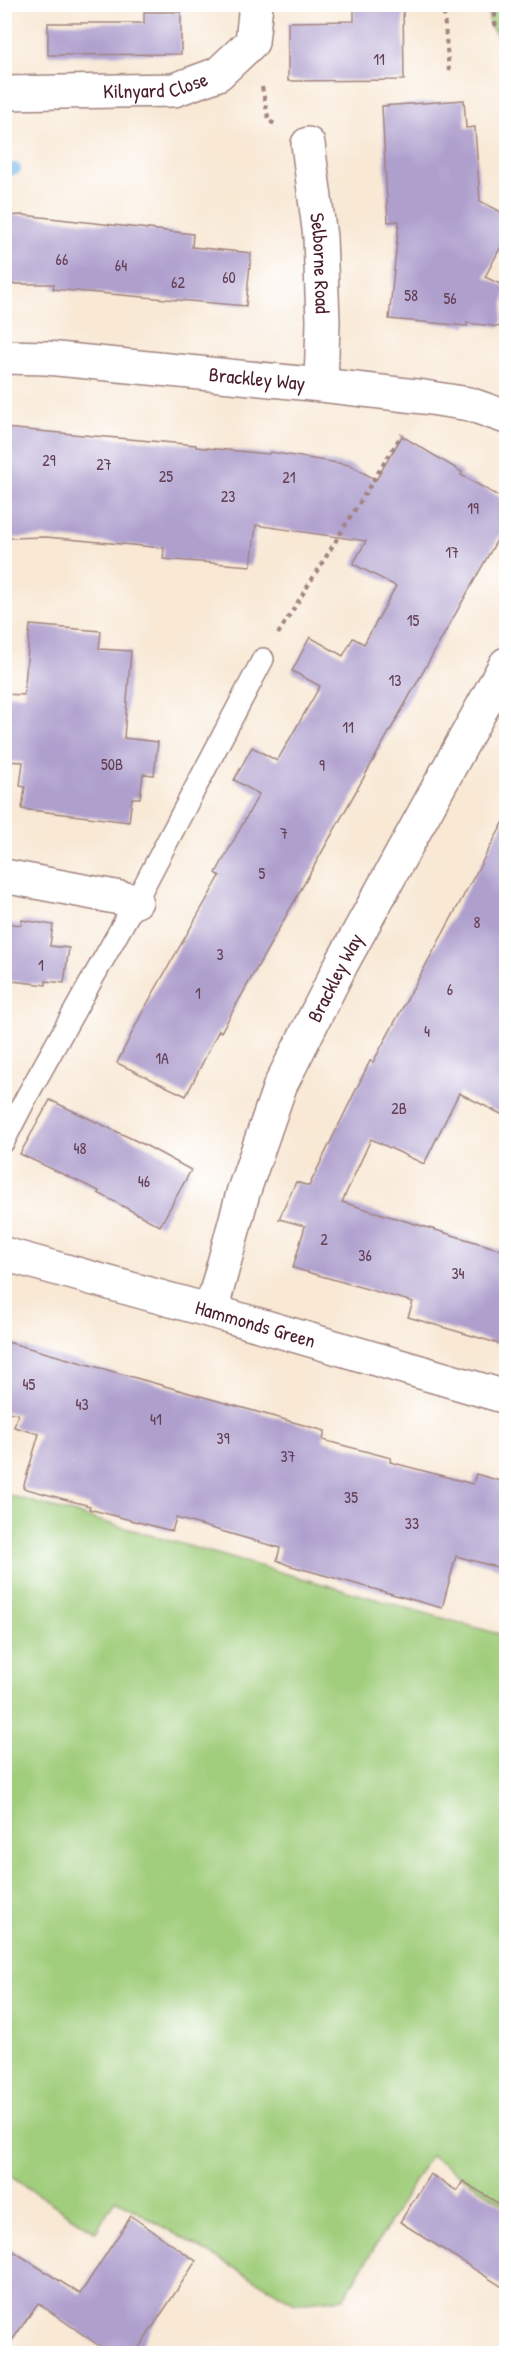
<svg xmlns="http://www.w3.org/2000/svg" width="511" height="2358" font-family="'Patrick Hand',sans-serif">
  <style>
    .green { fill: #a0ce7b; stroke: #757653; stroke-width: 1.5 }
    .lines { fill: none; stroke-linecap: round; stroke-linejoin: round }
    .stream { stroke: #72b5e7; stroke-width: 12 }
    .building { fill: #ae9fcd }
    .service-casing { stroke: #a18480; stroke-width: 24 }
    .minor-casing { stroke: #a18480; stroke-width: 36 }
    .path { stroke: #a18480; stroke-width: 4; stroke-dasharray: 4.5 4.5; stroke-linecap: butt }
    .service { stroke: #fff; stroke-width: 21 }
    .minor { stroke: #fff; stroke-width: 33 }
    .labels { text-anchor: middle; stroke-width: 5; stroke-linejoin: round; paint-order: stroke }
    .number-label { font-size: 16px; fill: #633f54 }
    .street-label { font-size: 20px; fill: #4a1f2b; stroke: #fff }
  </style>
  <rect width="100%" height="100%" fill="#fff"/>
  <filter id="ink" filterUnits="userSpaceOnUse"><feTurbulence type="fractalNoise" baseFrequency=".0167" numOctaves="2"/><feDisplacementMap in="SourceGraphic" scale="12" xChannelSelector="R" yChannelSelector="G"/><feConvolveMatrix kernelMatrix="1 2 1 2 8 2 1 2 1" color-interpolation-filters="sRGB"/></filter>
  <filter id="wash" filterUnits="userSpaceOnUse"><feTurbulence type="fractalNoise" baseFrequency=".008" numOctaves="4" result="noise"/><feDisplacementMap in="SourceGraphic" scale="24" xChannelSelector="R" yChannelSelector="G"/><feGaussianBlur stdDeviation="1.35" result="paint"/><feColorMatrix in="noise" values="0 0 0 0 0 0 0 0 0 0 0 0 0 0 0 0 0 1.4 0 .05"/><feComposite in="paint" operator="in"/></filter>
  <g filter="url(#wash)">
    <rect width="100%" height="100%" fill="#f8e8d4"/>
    <g class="green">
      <path d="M487,5H506V49L490,26Z"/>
      <path d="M5,1494L506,1636V2206L430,2155L344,2298L295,2303L115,2199L96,2232L5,2173Z"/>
    </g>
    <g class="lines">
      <path class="stream" d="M4,170L15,169"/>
    </g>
    <g id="blocks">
      <g class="building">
        <path d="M354,4H403L404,80L288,81V22L354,21Z"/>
        <path d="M144,12H181V54L48,55V23H144Z"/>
        <path d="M464,100L466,128L475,127L480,201L507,215V235L485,277L506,287L501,327L467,323V326L389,319L399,221L388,222L382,106Z"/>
        <path d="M23,215L193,234L192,247L251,253L246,306L53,289L54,284H4V216Z"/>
        <path d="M4,428L196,445V447L269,454L270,452L350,465L376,480L402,436L462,472L461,475L507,501V522L221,1032L219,1030L186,1096L117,1063L143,1011L220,876L216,873L259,794L234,780L252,747L277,761L320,686L292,671L310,637L343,656L353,638L364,644L396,586L353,564L366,541L256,525L251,566L163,559L164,548L46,537L7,538Z"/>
        <path d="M30,625L101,631L99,649L131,651L124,738L158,742L154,775L143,774L140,798H132L129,822L22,809L25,787L20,786L23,762L4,761V694L24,695Z"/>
        <path d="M507,816V1117L459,1093L424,1164L371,1139L342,1202L502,1250L507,1259V1346L408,1317L413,1302L293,1268L305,1226L279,1219L296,1182L309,1186L370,1061L373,1062Z"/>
        <path d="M22,920L53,925L50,946L69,948L64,983L46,981V985L4,980V923L21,925Z"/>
        <path d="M50,1100L145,1145L191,1170L160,1226L98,1193L99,1191L20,1154Z"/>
        <path d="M4,1341L325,1431L323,1440L391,1458L390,1462L473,1484L476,1474L507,1483V1570L456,1556L442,1608L288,1565L277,1560L280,1548L176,1518L172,1531L89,1509L90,1506L23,1488L39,1434L14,1427L18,1414L4,1411Z"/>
        <path d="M430,2174L457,2191L463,2181L507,2209V2290L400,2222Z"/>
        <path d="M131,2216L196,2261L135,2354H111L38,2303L4,2352V2245L80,2294Z"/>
      </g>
    </g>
  </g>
  <g filter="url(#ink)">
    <use href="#blocks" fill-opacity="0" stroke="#a18480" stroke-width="1.5"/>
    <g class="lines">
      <defs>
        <path id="service" d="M4,1141L27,1096L136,901L263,659"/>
        <g id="minor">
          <path id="s1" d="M4,93L174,90L218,74L252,42L256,4"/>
          <path id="s2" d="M308,144L320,237L323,321L321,385"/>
          <path id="s3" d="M4,357L47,358L321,385L424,397L469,404L506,417"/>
          <path d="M4,876L136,901"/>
          <path id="s4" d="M4,1254L211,1311L506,1397"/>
          <path id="s5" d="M211,1311L243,1193L280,1086L342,963L506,664"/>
        </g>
      </defs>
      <use href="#service" class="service-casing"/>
      <use href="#minor" class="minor-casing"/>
      <g class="path">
        <path d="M443,4L449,71"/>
        <path d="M495,4V24L506,33"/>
        <path d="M262,87L269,121L277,125"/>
        <path d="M278,634L402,434"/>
      </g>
      <use href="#service" class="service"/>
      <use href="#minor" class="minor"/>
    </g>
  </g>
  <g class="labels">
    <g class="number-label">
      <text x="379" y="65">11</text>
      <text x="62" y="265">66</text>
      <text x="121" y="271">64</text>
      <text x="229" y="283">60</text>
      <text x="178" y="288">62</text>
      <text x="411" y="301">58</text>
      <text x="450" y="304">56</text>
      <text x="49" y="466">29</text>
      <text x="104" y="470">27</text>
      <text x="166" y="482">25</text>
      <text x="289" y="483">21</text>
      <text x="228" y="502">23</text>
      <text x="473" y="514">19</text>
      <text x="452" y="558">17</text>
      <text x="413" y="626">15</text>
      <text x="395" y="686">13</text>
      <text x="348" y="733">11</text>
      <text x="112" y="770">50B</text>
      <text x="322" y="771">9</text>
      <text x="284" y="839">7</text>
      <text x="262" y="879">5</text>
      <text x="477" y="928">8</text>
      <text x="220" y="960">3</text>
      <text x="41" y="971">1</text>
      <text x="450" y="995">6</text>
      <text x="198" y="999">1</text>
      <text x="427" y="1037">4</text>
      <text x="162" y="1064">1A</text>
      <text x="399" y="1114">2B</text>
      <text x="80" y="1154">48</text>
      <text x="144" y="1187">46</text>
      <text x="324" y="1245">2</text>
      <text x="365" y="1261">36</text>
      <text x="458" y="1279">34</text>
      <text x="29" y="1390">45</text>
      <text x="82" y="1410">43</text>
      <text x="156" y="1425">41</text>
      <text x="223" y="1444">39</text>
      <text x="288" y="1462">37</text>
      <text x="351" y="1503">35</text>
      <text x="412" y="1529">33</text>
    </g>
    <g class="street-label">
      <text dy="7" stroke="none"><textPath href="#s1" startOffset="152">Kilnyard Close</textPath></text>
      <text dy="7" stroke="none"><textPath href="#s2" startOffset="120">Selborne Road</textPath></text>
      <text dy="7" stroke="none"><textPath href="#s3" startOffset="254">Brackley Way</textPath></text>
      <text dy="7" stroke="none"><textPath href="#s5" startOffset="357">Brackley Way</textPath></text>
      <text dy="7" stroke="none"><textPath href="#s4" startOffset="261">Hammonds Green</textPath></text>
    </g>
  </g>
  <rect width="511" height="2358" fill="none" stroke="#fff" stroke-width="24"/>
</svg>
